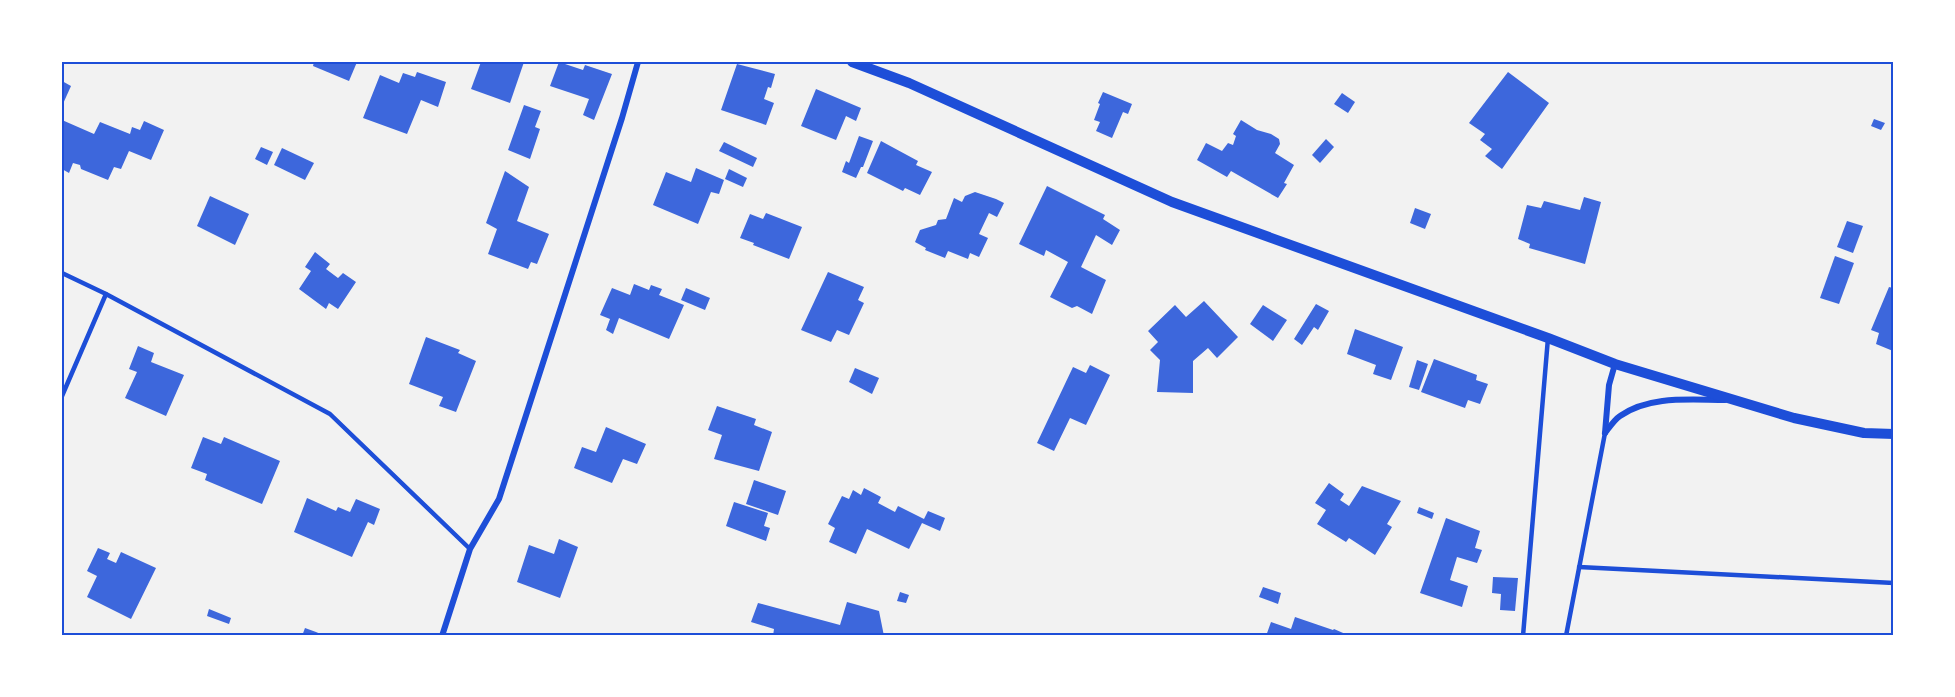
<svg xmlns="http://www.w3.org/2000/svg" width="1955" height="697" font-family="Cabin,sans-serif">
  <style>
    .building { fill: #3d67dc }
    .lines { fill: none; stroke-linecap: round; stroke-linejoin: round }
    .service { stroke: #1d4ed8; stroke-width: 4.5 }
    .minor { stroke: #1d4ed8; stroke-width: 6 }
    .tertiary { stroke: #1d4ed8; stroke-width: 10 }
    .neatline { fill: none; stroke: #1d4ed8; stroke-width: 2 }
  </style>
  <rect width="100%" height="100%" fill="#f2f2f2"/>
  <g class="building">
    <path d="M314,62H357L349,81L313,66Z"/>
    <path d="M481,62H524L510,103L471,89Z"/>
    <path d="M559,62L583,70L585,65L612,74L594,120L583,115L589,99L550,86Z"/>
    <path d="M737,64L775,74L771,88L768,87L764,99L774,103L766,125L721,110Z"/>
    <path d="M417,72L446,82L438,107L421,100L407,134L363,118L380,75L399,83L403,73L415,77Z"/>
    <path d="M1508,72L1549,103L1502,169L1485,156L1492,149L1480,140L1485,134L1469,123Z"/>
    <path d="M62,81L71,86L62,106Z"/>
    <path d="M816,89L861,108L856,121L846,116L836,140L801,126Z"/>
    <path d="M1103,92L1132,104L1128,114L1123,112L1112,138L1096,131L1100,122L1094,120L1100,104L1098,103Z"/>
    <path d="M1342,93L1355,102L1348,113L1334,104Z"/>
    <path d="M524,105L541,111L535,127L540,129L530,159L508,150Z"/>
    <path d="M1874,119L1885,123L1881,130L1871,126Z"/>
    <path d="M62,120L94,134L100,122L130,134L132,127L140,130L144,121L164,130L151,160L129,151L121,169L114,167L108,180L81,169L80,165L73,163L69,173L62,169Z"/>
    <path d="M1241,120L1257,130L1271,134L1279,139L1280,144L1275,153L1294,165L1284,183L1287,184L1278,198L1231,171L1227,177L1197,160L1206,143L1222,151L1228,143L1233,145L1236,136L1233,134Z"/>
    <path d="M859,136L873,141L863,167H861L856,178L842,172L846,161L849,163Z"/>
    <path d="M1326,139L1334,147L1320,163L1312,155Z"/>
    <path d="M881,141L918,161L916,165L932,172L920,195L905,188L903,191L867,173Z"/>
    <path d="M724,142L757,158L753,167L719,151Z"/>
    <path d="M261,147L273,152L267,165L255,159Z"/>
    <path d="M282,148L314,163L305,180L274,165Z"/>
    <path d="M696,168L724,180L719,194L711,192L698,224L653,205L666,172L691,182Z"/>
    <path d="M729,169L747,178L743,187L725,179Z"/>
    <path d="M505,171L529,187L517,221L549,234L537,264L531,262L528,269L488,254L497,229L486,223Z"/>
    <path d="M1047,186L1105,215L1103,219L1120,230L1112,245L1096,235L1081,267L1106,280L1092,314L1077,306L1072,308L1050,297L1068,262L1046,250L1044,256L1019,244Z"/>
    <path d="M975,192L996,199L1004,203L997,217L989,213L979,234L988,238L979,257L970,253L968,259L948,251L945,258L925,250L926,248L915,242L920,230L936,225L938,220L946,219L954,198L962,202L965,196Z"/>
    <path d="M210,196L249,214L235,245L197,226Z"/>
    <path d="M1584,197L1601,202L1585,264L1529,248L1530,244L1518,239L1527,205L1541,208L1544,201L1580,210Z"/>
    <path d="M1415,208L1431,214L1425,229L1410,223Z"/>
    <path d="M766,213L802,227L789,259L753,245L754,243L740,238L750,214L763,219Z"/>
    <path d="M1847,221L1863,226L1853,253L1837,247Z"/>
    <path d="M315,252L330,264L326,269L338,278L343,273L356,282L338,309L329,303L326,309L299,289L311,271L305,267Z"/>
    <path d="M1835,256L1854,263L1839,304L1820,298Z"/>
    <path d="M828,272L864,287L858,300L864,303L849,335L837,330L831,342L801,330Z"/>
    <path d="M634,284L649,290L651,285L662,289L659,295L684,305L669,339L619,318L613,334L606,330L610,319L600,315L612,288L630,295Z"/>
    <path d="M1889,287L1893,288V351L1876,344L1879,333L1871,330Z"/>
    <path d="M686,288L710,298L705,310L681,300Z"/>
    <path d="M1204,301L1238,337L1217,358L1208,348L1193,361V393L1157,392L1160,360L1150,350L1158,342L1148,331L1175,305L1186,317Z"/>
    <path d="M1316,304L1329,311L1318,330L1314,327L1302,345L1294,339Z"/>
    <path d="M1263,305L1287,320L1273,341L1250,324Z"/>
    <path d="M1355,329L1403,347L1391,380L1373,374L1376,365L1347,354Z"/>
    <path d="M426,337L460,350L458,353L476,361L456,412L439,406L443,397L409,384Z"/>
    <path d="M138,346L154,353L151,362L184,375L166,416L125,398L137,372L129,369Z"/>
    <path d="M1434,359L1477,375L1476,380L1488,384L1480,404L1468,400L1465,408L1421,392Z"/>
    <path d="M1417,360L1428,364L1419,390L1409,387Z"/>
    <path d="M1090,365L1110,375L1086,425L1070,418L1054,451L1037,443L1073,367L1086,373Z"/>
    <path d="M855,368L879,378L872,394L849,382Z"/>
    <path d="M717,406L756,419L754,425L772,432L759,471L714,459L722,435L708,430Z"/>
    <path d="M606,427L646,444L637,464L623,459L612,483L574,468L582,447L596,452Z"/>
    <path d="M203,437L221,444L224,437L280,461L262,504L205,480L207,474L191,468Z"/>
    <path d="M754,480L786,491L778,515L746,504Z"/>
    <path d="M1329,483L1344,494L1340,500L1349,506L1362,486L1401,501L1387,524L1392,527L1375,555L1349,538L1346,542L1317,524L1326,510L1315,503Z"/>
    <path d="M864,488L881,497L878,503L895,512L898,506L924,519L928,511L945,518L940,531L922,523L909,549L867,529L856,554L829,542L835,528L828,524L842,496L849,499L853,490L861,495Z"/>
    <path d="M307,498L336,511L338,507L350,512L356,499L380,509L374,525L368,522L352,557L294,532Z"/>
    <path d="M734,502L768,513L764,526L770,528L766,541L726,526Z"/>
    <path d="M1419,507L1434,513L1432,519L1417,513Z"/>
    <path d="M1446,518L1480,531L1475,548L1482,550L1477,563L1457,557L1450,580L1468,586L1462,607L1420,593Z"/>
    <path d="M559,539L578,547L560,598L517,582L529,545L554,554Z"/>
    <path d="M98,548L110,553L107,559L116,563L121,552L156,568L131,619L87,597L97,576L87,571Z"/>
    <path d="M1493,577L1518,578L1515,611L1500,610L1501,594L1492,593Z"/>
    <path d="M1263,587L1281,593L1278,604L1259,597Z"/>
    <path d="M900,592L909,595L906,603L897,601Z"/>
    <path d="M847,602L879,611L884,636H773L774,629L751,622L758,603L840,625Z"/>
    <path d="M209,609L231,618L229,624L207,616Z"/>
    <path d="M1295,617L1333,630L1334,629L1350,636H1266L1271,622L1291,629Z"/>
    <path d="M305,628L316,632L325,636H302Z"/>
  </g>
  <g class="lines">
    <g class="service">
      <path d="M62,273L106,294L330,414L470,549"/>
      <path d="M62,396L106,294"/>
      <path d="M1579,567L1894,583"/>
      <path d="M1523,636L1548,338"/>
      <path d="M1566,636L1605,433"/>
    </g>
    <g class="minor">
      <path d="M1605,433C1609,428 1614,420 1620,416C1650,395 1691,400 1725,400"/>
      <path d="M1605,433L1609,385L1615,364"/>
      <path d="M442,636L470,549L499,499L622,118L638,62"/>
    </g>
    <path class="tertiary" d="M852,62L909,83L1172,202L1548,338L1615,364L1794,418L1864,433L1894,434"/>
  </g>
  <rect width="1955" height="697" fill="none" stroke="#ffffff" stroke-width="126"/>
  <rect x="63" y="63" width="1829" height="571" class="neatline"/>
</svg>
